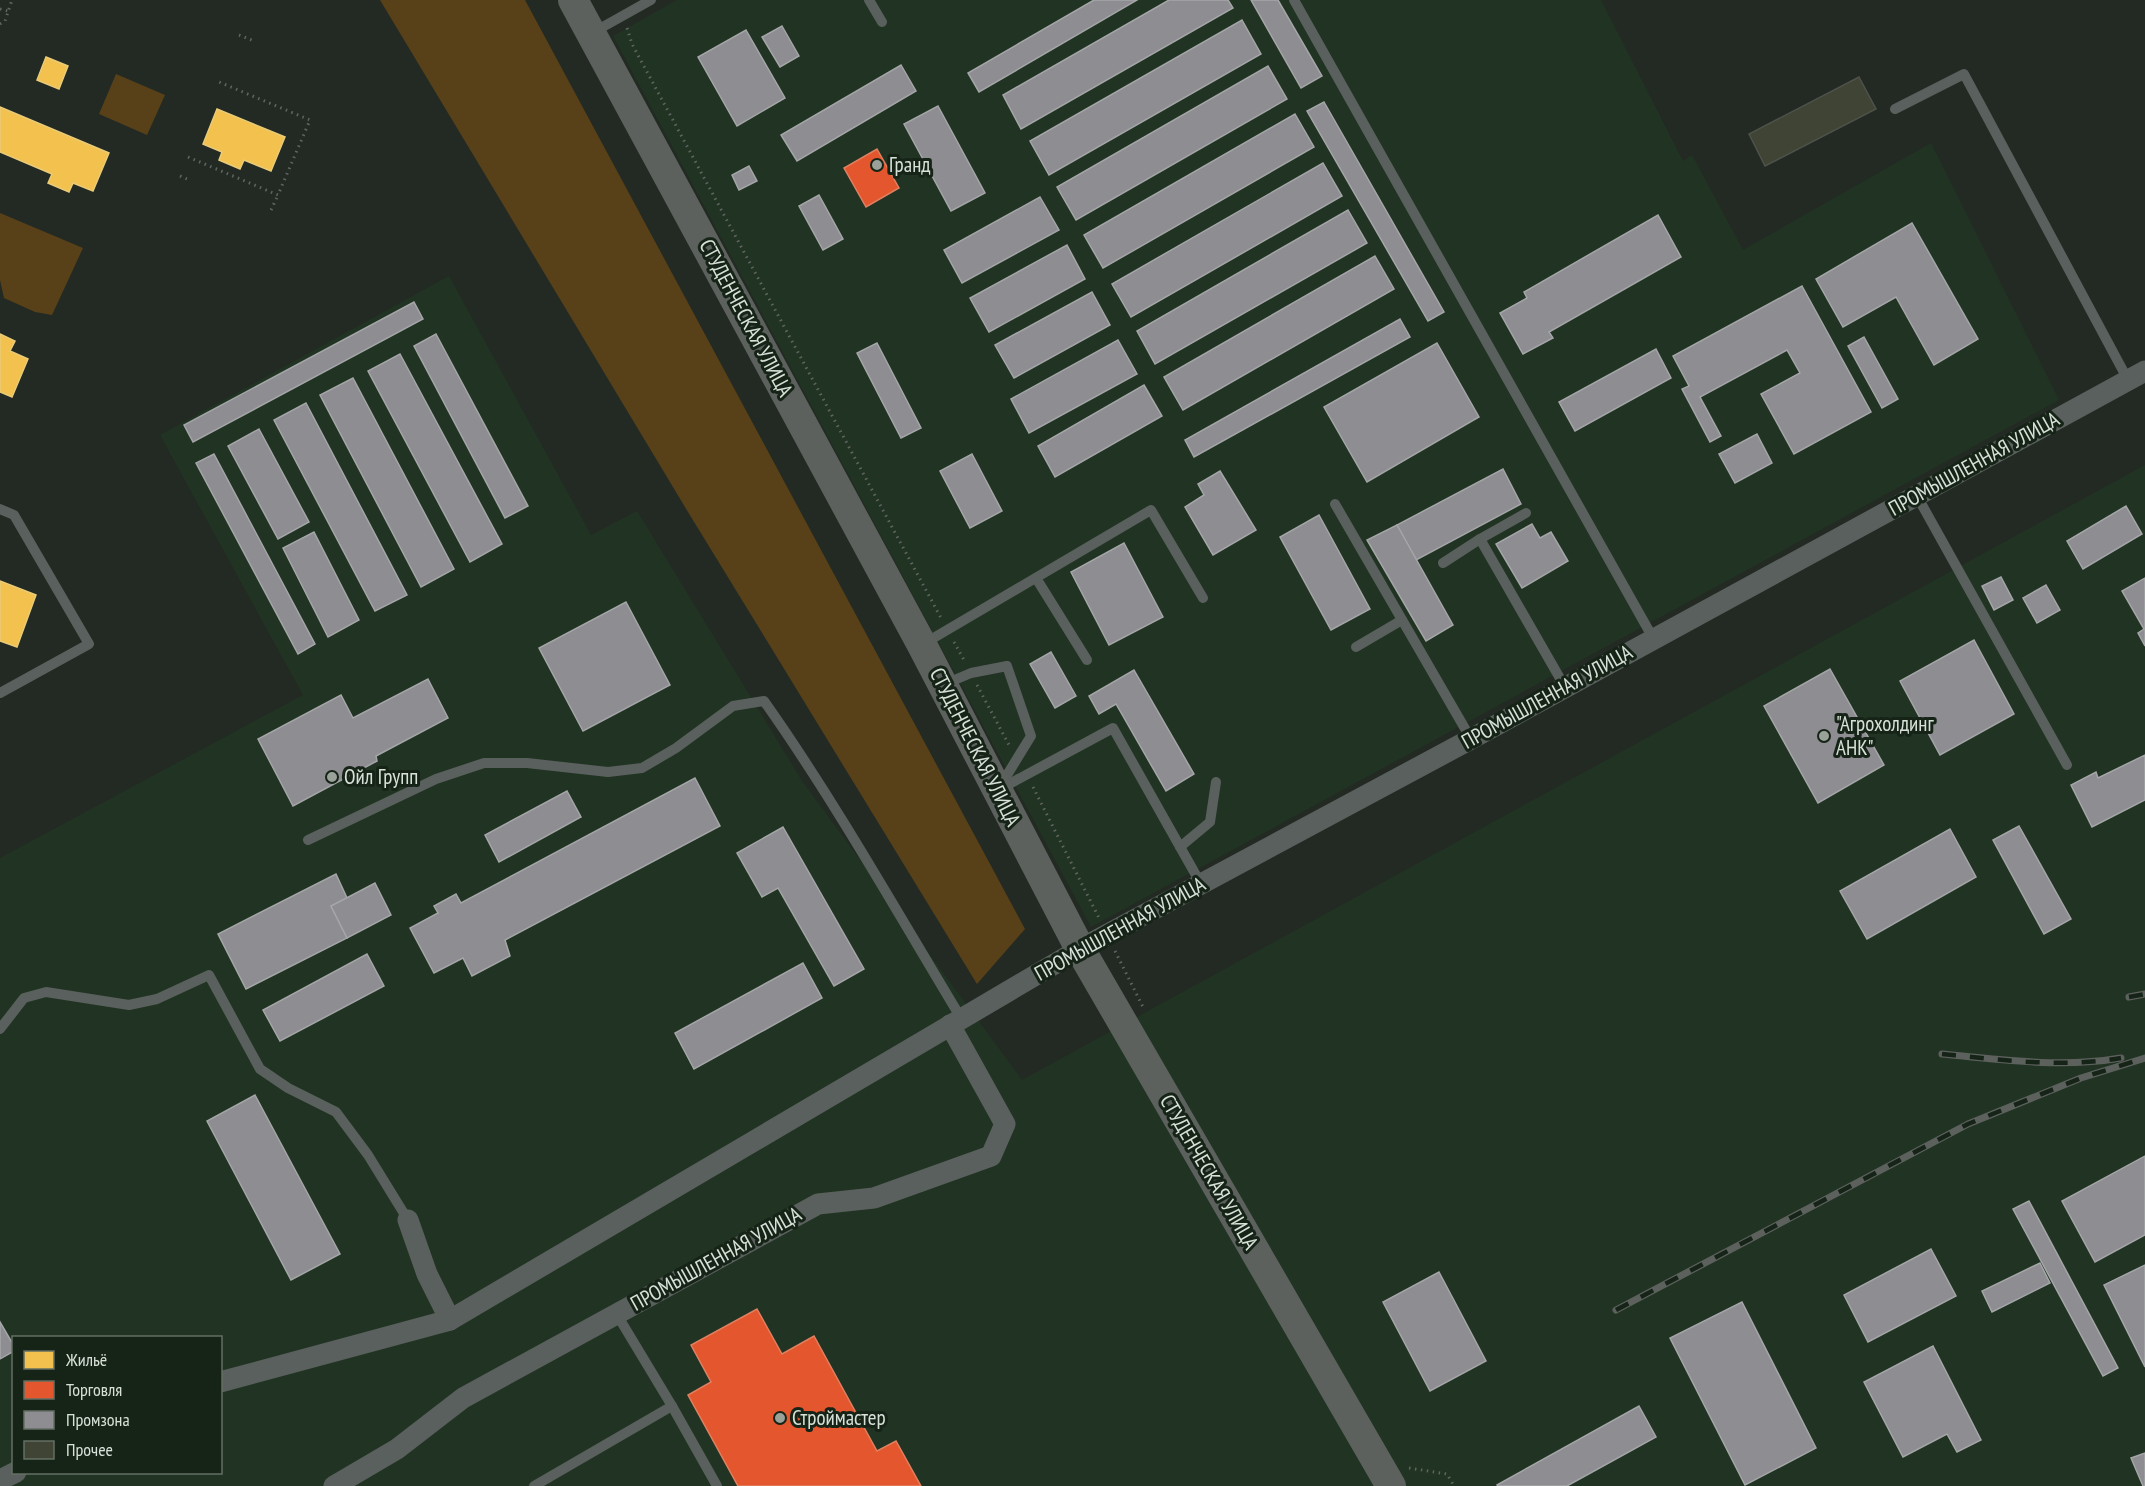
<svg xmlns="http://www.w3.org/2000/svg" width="2145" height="1486" font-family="'PT Sans Narrow',sans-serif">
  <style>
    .built { fill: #213322; fill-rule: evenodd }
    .green { fill: #584118 }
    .homes { fill: #f2c14e; stroke: #eacb77; stroke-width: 1.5 }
    .shops { fill: #e4572e; stroke: #e08061; stroke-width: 1.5 }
    .industry { fill: #8d8d92; stroke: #a4a6a7; stroke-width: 1.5 }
    .building { fill: #404434; stroke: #4e524b; stroke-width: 1.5 }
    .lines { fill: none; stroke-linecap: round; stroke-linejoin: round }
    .path { stroke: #606561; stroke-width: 3; stroke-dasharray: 1.5 4.5; stroke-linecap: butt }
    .lane { stroke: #5a605d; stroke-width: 10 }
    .street { stroke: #5a605d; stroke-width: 21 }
    .secondary { stroke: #5c615e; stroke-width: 30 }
    .rail-casing { stroke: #5d615e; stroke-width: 7 }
    .rail { stroke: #162317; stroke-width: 4.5; stroke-dasharray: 14; stroke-linecap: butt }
    .poi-dot { fill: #99a199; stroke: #162317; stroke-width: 2 }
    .labels { text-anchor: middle; stroke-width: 6; stroke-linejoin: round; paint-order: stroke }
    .poi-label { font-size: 21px; fill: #d8e1d8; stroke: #162317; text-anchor: start }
    .street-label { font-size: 21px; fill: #d8e1d8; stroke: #162317 }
  </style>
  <rect width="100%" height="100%" fill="#232a23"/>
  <g class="built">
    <path d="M677,0H1601L1683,161L1692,155L1743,250L1931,143L2059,400L1091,927L613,36Z"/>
    <path d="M449,276L591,535L637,511L802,781L1022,1080L2145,465V1486H0V858L303,695L160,435ZM14,1338H220V1472H14Z"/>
  </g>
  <g class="green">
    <path d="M380,0H525L1025,929L977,984L688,512Z"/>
    <path d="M116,74L165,95L147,135L99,114Z"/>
    <path d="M0,213L83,248L52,315L35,312L4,298L0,280Z"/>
  </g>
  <g class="homes">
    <path d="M46,57L68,66L59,89L37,80Z"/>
    <path d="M0,107L109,153L93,191L73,183L69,192L48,183L52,174L0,152Z"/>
    <path d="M217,109L285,137L271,171L244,160L240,169L219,160L222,152L203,144Z"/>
    <path d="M0,334L15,341L10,351L28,359L12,397L0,392Z"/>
    <path d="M0,581L36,595L17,647L0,641Z"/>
  </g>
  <g class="shops">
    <path d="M877,149L899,188L866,207L844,168Z"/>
    <path d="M757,1309L782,1354L814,1336L877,1451L896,1441L921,1486H738L688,1395L711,1382L691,1345Z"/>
  </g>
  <g class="industry">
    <path d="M1094,0H1137L979,92L968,73Z"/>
    <path d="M1169,0H1228L1233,8L1021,129L1003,95Z"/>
    <path d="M1251,0H1278L1322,76L1301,88Z"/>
    <path d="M1242,20L1261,54L1049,175L1030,141Z"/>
    <path d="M782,26L799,56L780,67L762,37Z"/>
    <path d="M746,30L785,98L737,126L698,57Z"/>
    <path d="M901,65L916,91L797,161L781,135Z"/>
    <path d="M1268,66L1287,99L1076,220L1057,187Z"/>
    <path d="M1324,102L1444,312L1428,321L1307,111Z"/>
    <path d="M938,106L985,193L951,211L904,124Z"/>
    <path d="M1295,114L1314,147L1103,268L1084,235Z"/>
    <path d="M1323,163L1342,196L1131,317L1112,284Z"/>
    <path d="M749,166L757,181L739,190L732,175Z"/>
    <path d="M819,195L843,239L823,250L799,206Z"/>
    <path d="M1040,197L1059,230L962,283L944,250Z"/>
    <path d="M1348,210L1367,243L1155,364L1137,331Z"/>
    <path d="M1658,215L1681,257L1549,332L1553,338L1523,354L1500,313L1527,298L1524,292Z"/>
    <path d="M1912,223L1978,339L1934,365L1896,297L1843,327L1816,279Z"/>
    <path d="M1067,245L1085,279L989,332L970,298Z"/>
    <path d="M1375,256L1394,289L1183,410L1164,377Z"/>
    <path d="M1802,286L1871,412L1794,454L1761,394L1800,373L1787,350L1700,397L1721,436L1710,442L1682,389L1689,386L1673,356Z"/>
    <path d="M1092,292L1110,325L1014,378L995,345Z"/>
    <path d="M414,302L423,319L193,442L184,425Z"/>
    <path d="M1400,319L1410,337L1194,457L1185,440Z"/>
    <path d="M436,334L528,506L505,518L414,346Z"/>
    <path d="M1864,337L1898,399L1882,408L1848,346Z"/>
    <path d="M1118,340L1137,374L1029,433L1011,399Z"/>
    <path d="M877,343L921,428L901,438L857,353Z"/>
    <path d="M1437,343L1479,417L1367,482L1324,407Z"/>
    <path d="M1656,349L1671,378L1575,431L1559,402Z"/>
    <path d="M400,354L502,544L470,562L368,371Z"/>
    <path d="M353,378L454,569L421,587L320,395Z"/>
    <path d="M1144,385L1162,416L1055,477L1038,446Z"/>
    <path d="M306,403L407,595L375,611L274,420Z"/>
    <path d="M259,429L309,522L278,539L228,446Z"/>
    <path d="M1757,434L1772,463L1735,483L1719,454Z"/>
    <path d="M214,454L315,644L298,654L196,463Z"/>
    <path d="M972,454L1002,511L970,528L940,471Z"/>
    <path d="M1503,469L1521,504L1416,560L1397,525Z"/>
    <path d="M1220,471L1256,530L1213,555L1185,507L1204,495L1198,484Z"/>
    <path d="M2126,506L2142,534L2083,569L2067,541Z"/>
    <path d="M1319,515L1370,609L1331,630L1280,537Z"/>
    <path d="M1532,524L1540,538L1551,532L1568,561L1522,588L1496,544Z"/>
    <path d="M1397,525L1453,625L1426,641L1367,540Z"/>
    <path d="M314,532L359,620L328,637L283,548Z"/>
    <path d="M1124,543L1163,617L1109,645L1071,572Z"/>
    <path d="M2001,577L2013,600L1994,610L1982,586Z"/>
    <path d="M2145,578V646L2138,633L2144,629L2122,591Z"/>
    <path d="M2046,585L2060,610L2037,623L2023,598Z"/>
    <path d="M626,602L670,685L583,731L539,648Z"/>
    <path d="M1974,640L2014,714L1940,755L1900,681Z"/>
    <path d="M1051,652L1076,696L1055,708L1030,664Z"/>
    <path d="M1830,669L1884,765L1818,803L1764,706Z"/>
    <path d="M1134,670L1194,774L1166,791L1116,704L1099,714L1089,696Z"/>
    <path d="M428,679L448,718L376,756L377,761L293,806L258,739L341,695L353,718Z"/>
    <path d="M2145,755V800L2092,827L2071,785L2096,772L2098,778Z"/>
    <path d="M695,778L720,826L505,940L510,956L472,976L463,958L434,973L410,928L438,913L434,906L456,894L461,903Z"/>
    <path d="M567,791L581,817L499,862L485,835Z"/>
    <path d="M2019,826L2071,919L2044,934L1993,840Z"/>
    <path d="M783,827L864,969L834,986L778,888L762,897L737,853Z"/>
    <path d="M1950,829L1976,877L1867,939L1840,891Z"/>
    <path d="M336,874L347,898L331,906L347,938L246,989L218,934Z"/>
    <path d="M375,883L391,915L347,938L331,906Z"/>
    <path d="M367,954L384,986L280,1041L263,1010Z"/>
    <path d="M803,963L822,998L694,1069L675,1033Z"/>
    <path d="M255,1095L340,1254L291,1280L207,1121Z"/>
    <path d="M2145,1156V1235L2095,1262L2062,1201Z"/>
    <path d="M2029,1201L2118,1368L2103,1376L2013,1209Z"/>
    <path d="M1931,1249L1956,1296L1868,1342L1844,1295Z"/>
    <path d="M2040,1263L2050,1283L1992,1312L1982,1291Z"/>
    <path d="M2145,1265V1367L2104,1285Z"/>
    <path d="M1439,1272L1486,1361L1430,1391L1383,1302Z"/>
    <path d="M1742,1302L1816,1448L1745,1485L1670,1338Z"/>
    <path d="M0,1322L14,1346V1351L0,1359Z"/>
    <path d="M1933,1346L1981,1440L1957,1452L1947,1434L1903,1457L1864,1382Z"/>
    <path d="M1639,1406L1656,1437L1567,1486H1498L1497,1485Z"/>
    <path d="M2145,1453V1486H2143L2131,1458Z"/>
  </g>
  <path class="building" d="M1859,77L1876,109L1765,166L1749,134Z"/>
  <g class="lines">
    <g class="path">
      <path d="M0,9L8,11"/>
      <path d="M0,24L5,21L12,0"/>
      <path d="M627,28L632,44L941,618"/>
      <path d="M239,35L254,41"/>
      <path d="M188,157L278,195L310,120L219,82"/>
      <path d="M180,176L187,179"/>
      <path d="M271,210L278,195"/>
      <path d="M954,642L964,660"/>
      <path d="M977,685L1009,745"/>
      <path d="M1033,787L1099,918"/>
      <path d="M1115,951L1144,1009"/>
      <path d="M1409,1468L1447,1474L1454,1486"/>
    </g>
    <g class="lane">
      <path d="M869,0L882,22"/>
      <path d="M1294,0L1653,638"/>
      <path d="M592,33L651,0"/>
      <path d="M1895,109L1964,74L2128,380"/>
      <path d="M1917,496L2067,765"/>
      <path d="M1335,504L1471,739"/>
      <path d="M0,509L14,515L89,644L0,693"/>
      <path d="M1480,539L1565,687"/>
      <path d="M1443,563L1480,539L1526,513"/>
      <path d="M1036,578L1087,660"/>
      <path d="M925,643L1151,510L1203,598"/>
      <path d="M1356,647L1402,620"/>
      <path d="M945,684L971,673L1007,666L1031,736L999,788"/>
      <path d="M1000,789L1113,728L1201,884"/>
      <path d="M308,840L436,779L484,763H527L608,772L642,768L676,748L733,706L764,701C836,803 897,912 961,1018"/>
      <path d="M1180,847L1210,822L1216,782"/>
      <path d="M0,1029L24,998L46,992L129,1005L157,999L209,975L260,1069L288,1088L336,1112L368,1155L408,1220"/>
      <path d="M672,1406L717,1486"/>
      <path d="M534,1486L672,1406L616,1313"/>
    </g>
    <g class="street">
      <path d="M408,1220L427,1274L450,1320"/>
      <path d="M220,1382L450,1320L1080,949L1471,739L2145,371"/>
      <path d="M0,1480L16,1472"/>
      <path d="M334,1486L397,1449L463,1398L818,1204L874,1198L991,1156L1005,1124L950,1025"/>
    </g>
    <path class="secondary" d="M573,0L922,645L1080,949L1391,1486"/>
    <defs>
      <g id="rail">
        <path d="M2129,997L2145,994"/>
        <path d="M1942,1054C2002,1060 2062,1068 2121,1058"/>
        <path d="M1616,1310L1968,1124L2081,1078L2145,1058"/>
      </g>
    </defs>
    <use href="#rail" class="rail-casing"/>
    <use href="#rail" class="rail"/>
  </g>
  <g class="poi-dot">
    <circle cx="877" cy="165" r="6"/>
    <circle cx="1824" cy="736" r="6"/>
    <circle cx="332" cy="777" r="6"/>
    <circle cx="780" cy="1418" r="6"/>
  </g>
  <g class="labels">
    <g class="poi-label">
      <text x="889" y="172">Гранд</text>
      <text x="1836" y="731">"Агрохолдинг<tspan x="1836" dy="24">АНК"</tspan></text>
      <text x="344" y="784">Ойл Групп</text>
      <text x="792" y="1425">Строймастер</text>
    </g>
    <g class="street-label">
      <text transform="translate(746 318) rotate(62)" y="7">СТУДЕНЧЕСКАЯ УЛИЦА</text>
      <text transform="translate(1974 464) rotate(-29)" y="7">ПРОМЫШЛЕННАЯ УЛИЦА</text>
      <text transform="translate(1547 697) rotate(-29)" y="7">ПРОМЫШЛЕННАЯ УЛИЦА</text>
      <text transform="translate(975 747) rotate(63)" y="7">СТУДЕНЧЕСКАЯ УЛИЦА</text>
      <text transform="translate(1120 929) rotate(-29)" y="7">ПРОМЫШЛЕННАЯ УЛИЦА</text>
      <text transform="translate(1209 1172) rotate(60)" y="7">СТУДЕНЧЕСКАЯ УЛИЦА</text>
      <text transform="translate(716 1259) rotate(-29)" y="7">ПРОМЫШЛЕННАЯ УЛИЦА</text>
    </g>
  </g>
  <rect x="12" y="1336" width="210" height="138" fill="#162317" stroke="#646f64" stroke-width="1.5"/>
  <rect x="24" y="1351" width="30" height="18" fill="#f2c14e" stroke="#646f64" stroke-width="1.5"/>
  <text x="66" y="1366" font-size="18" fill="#d8e1d8">Жильё</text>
  <rect x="24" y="1381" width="30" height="18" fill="#e4572e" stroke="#646f64" stroke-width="1.5"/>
  <text x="66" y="1396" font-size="18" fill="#d8e1d8">Торговля</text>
  <rect x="24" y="1411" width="30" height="18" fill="#8d8d92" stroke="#646f64" stroke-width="1.5"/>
  <text x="66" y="1426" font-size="18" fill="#d8e1d8">Промзона</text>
  <rect x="24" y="1441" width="30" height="18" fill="#404434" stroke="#646f64" stroke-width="1.5"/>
  <text x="66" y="1456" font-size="18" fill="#d8e1d8">Прочее</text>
</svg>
